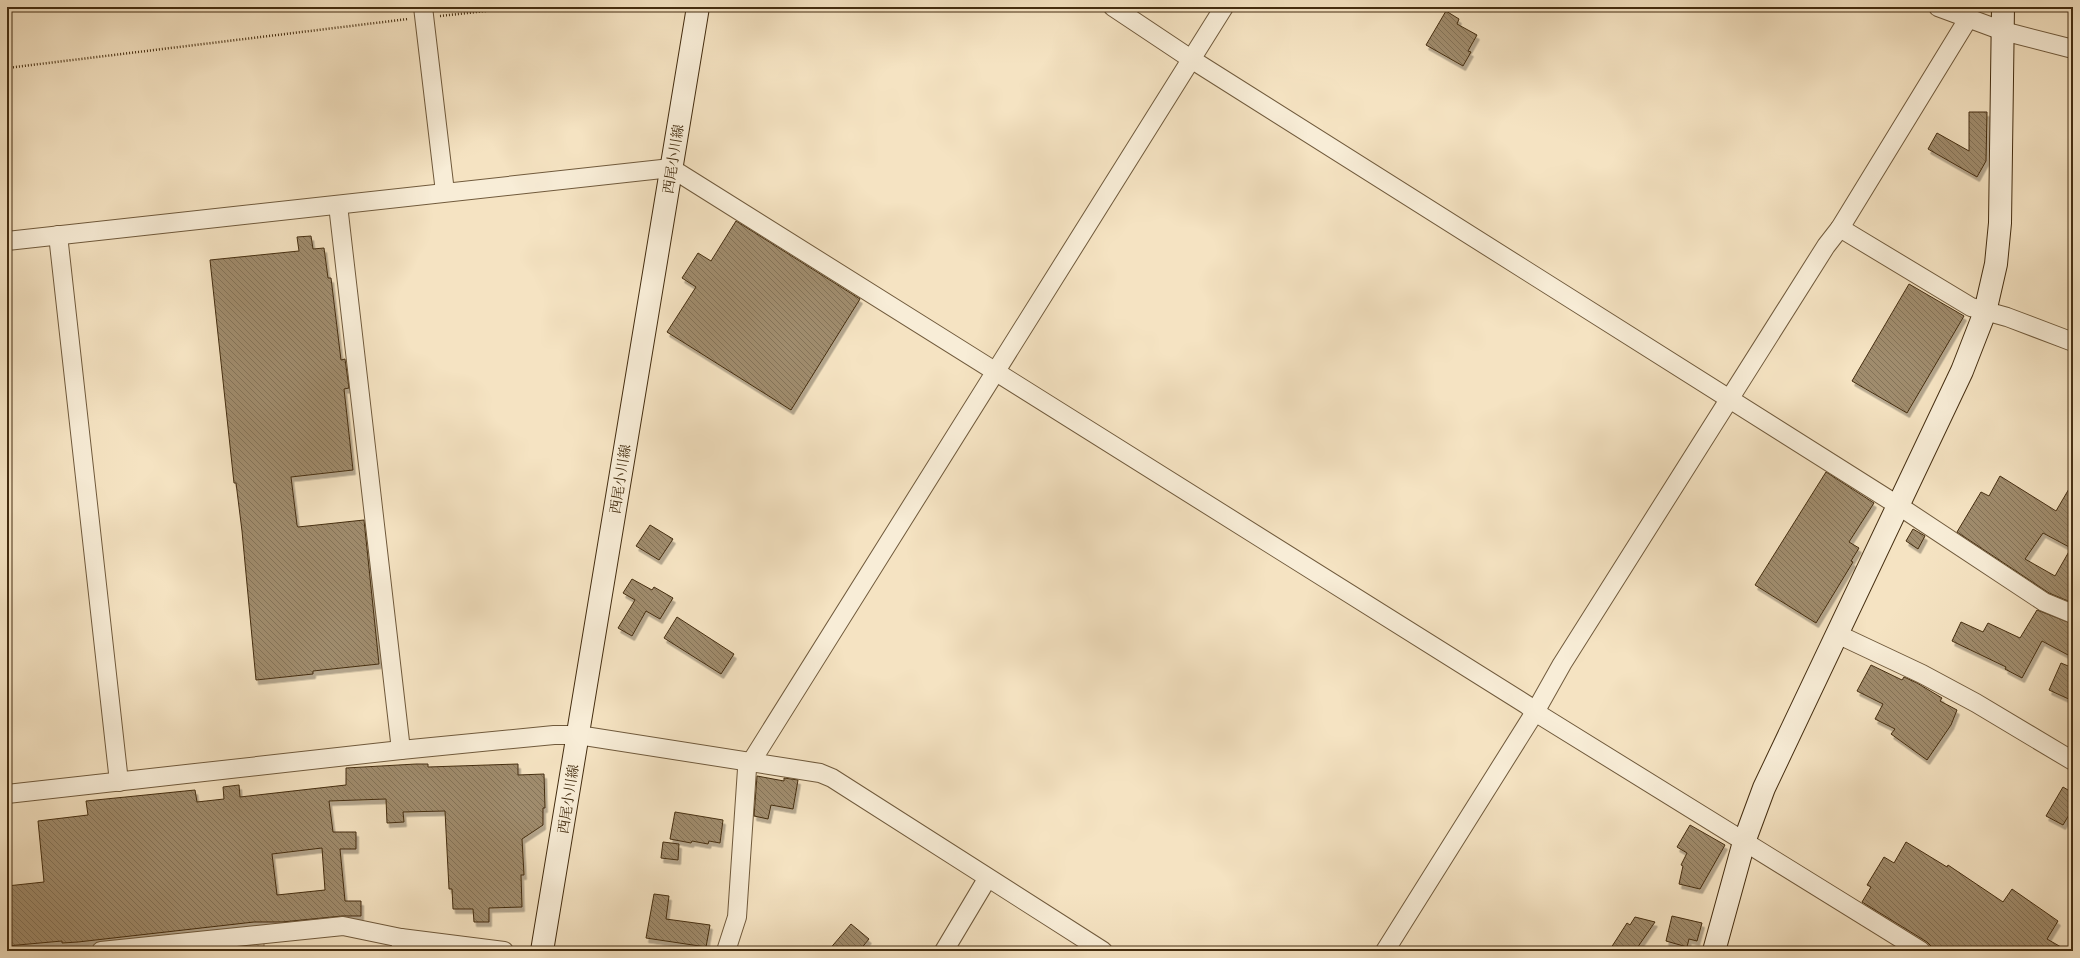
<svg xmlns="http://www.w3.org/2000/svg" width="2080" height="958" font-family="'Libre Bodoni','Noto Serif JP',serif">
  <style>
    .park { fill: url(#park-dots); stroke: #8e785a }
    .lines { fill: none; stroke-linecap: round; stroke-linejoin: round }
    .stream { stroke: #8a7556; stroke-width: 5.5 }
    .building { fill: url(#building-back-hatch); stroke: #442d10; fill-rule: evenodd; filter: url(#shadow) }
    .street-casing { stroke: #705a3c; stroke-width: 20 }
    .secondary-casing { stroke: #442d10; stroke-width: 24 }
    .path { stroke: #442d10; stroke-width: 2.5; stroke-dasharray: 1 2; stroke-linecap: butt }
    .street { stroke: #f8edd7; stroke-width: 18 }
    .secondary { stroke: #f8edd7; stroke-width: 22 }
    .labels { text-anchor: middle; stroke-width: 3; stroke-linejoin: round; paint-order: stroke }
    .street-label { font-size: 14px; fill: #442d10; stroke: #f8edd7 }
  </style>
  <defs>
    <pattern id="park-dots" width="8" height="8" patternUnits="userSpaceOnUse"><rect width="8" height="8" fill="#d7c4a4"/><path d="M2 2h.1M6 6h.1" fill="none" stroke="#b0a084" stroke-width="1.8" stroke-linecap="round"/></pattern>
    <pattern id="building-back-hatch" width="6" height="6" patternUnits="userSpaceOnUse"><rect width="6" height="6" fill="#a08c6d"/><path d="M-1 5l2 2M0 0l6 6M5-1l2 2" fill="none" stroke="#847358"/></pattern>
    <filter id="shadow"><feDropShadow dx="2.5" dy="4.5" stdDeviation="0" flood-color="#0004"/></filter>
  </defs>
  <rect width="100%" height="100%" fill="#f5e3c2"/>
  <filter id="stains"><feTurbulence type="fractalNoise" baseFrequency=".005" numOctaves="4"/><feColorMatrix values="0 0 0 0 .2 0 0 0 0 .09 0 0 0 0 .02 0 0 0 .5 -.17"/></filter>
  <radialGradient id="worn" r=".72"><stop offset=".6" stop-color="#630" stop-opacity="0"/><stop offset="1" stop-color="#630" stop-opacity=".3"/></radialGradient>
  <path class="park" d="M264,940V951H151Z"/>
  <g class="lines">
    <path class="stream" d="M2073,7V27"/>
  </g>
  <g class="building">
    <path d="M1446,11L1459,19L1457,24L1477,35L1468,51L1471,52L1463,66L1426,45Z"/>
    <path d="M1969,112H1987L1986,161L1977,177L1928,149L1937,133L1969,151Z"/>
    <path d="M736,221L860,299L791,410L667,332L696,287L682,278L698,253L711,261Z"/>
    <path d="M311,236L313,249L324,248L328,278H331L341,360L345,359L349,388L344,389L353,470L291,477L297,525L298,527L364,520L379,664L313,671V674L256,680L242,531L236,483H234L210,260L299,251L297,237Z"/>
    <path d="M1909,284L1964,316L1907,413L1852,381Z"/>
    <path d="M1826,472L1874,503L1849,542L1859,548L1851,561L1853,562L1816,623L1755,585Z"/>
    <path d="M2000,476L2056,511L2073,482V603L2049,593L1957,532L1981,492L1989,496ZM2043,533L2071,548L2055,576L2025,559Z"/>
    <path d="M650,525L673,539L659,560L636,546Z"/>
    <path d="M1913,529L1925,536L1918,549L1906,541Z"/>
    <path d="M632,579L652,590L654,587L673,598L660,619L646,611L632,636L618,628L635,600L623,593Z"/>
    <path d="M2037,610L2073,624V646L2068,655L2042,641L2022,678L2005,669L2006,667L1952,641L1961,622L1983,632L1988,623L2020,638Z"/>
    <path d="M677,617L734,654L721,674L664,638Z"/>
    <path d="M2061,663L2073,668V701L2049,690Z"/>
    <path d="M1871,665L1902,680L1904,677L1917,683L1942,698L1940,701L1957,710L1951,725L1927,760L1891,734L1895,729L1875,719L1883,704L1857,691Z"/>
    <path d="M416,764H428V767L518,764V775L544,774L545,808H543V825L522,839L524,875H521L522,907L489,908V922H474L473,909H453L452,889H449L445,811L403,812L404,822L387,823L386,799L329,801L333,832H356V849H340L345,901H361V916H342L282,922H254L78,942L62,943V941L7,946V886L44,882L38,821L88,815L86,801L195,790L197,802L224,799L223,787L239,785L240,797L346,785V768ZM322,848L325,890L277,895L272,854Z"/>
    <path d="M757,776L784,781V778L798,780L793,809L771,805L768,819L754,816Z"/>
    <path d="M2063,787L2073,793V808L2063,825L2046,816Z"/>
    <path d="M675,812L723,820L720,843L709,841L708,844L692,841L691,843L670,839Z"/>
    <path d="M1690,825L1725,845L1700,889L1679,884L1683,866L1681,865L1687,853L1677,847Z"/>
    <path d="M663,842L679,844L678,860L661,858Z"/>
    <path d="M1906,842L1947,867L1948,865L2003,902L2012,889L2058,921L2047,939L2068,951H1936L1927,942L1862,902L1871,887L1867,885L1884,857L1894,863Z"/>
    <path d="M654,894L669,896L666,919L710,925L706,947L646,938Z"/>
    <path d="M1672,916L1702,923L1697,941L1689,939L1687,947L1666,941Z"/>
    <path d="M1635,917L1655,922L1635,951H1609L1627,923L1630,925Z"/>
    <path d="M851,924L869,939L859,951H828Z"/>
  </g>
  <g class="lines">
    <defs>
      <g id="street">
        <path d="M423,7L445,192"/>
        <path d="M1113,7L1191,59L1899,506L2044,602L2073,614"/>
        <path d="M1938,7L2003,31L2073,49"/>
        <path d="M338,205L401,750"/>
        <path d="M1840,228L1971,307L2007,317L2073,342"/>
        <path d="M58,235L119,782"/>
        <path d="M7,241L671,168L1527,705L1535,712L1921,951"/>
        <path d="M1837,634L1922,674L1976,703L2073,761"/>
        <path d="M7,794L401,750L554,735H578L801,770L820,773L832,778L1103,951"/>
        <path d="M101,951L343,926L401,938"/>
        <path d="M401,951V938L504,951"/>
        <path d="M726,951L737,917L747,769L751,762L1224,7"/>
        <path d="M944,951L987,879"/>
        <path d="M1385,951L1535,712L1562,664L1826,246L1840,228L1968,19"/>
      </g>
      <g id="secondary">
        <path d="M542,951L698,7"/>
        <path d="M1714,951L1744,842L1764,788L1962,371L1985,312L1996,264L2000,223L2003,7"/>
      </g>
    </defs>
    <use href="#street" class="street-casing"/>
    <use href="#secondary" class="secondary-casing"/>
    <g class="path">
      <path d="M440,16L523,7"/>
      <path d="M7,68L408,19"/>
    </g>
    <use href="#street" class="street"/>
    <use href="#secondary" class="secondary"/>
  </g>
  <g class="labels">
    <g class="street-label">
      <text transform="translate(673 159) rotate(-81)" y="5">西尾小川線</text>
      <text transform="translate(620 479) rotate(-81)" y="5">西尾小川線</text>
      <text transform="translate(568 799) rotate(-81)" y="5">西尾小川線</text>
    </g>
  </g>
  <rect width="2080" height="958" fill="none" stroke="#f5e3c2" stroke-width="24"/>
  <rect x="8" y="8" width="2064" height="942" fill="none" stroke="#442d10" stroke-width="2"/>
  <rect x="12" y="12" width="2056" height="934" fill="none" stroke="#442d10"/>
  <rect width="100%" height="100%" filter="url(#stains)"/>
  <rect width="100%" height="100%" fill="url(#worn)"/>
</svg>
